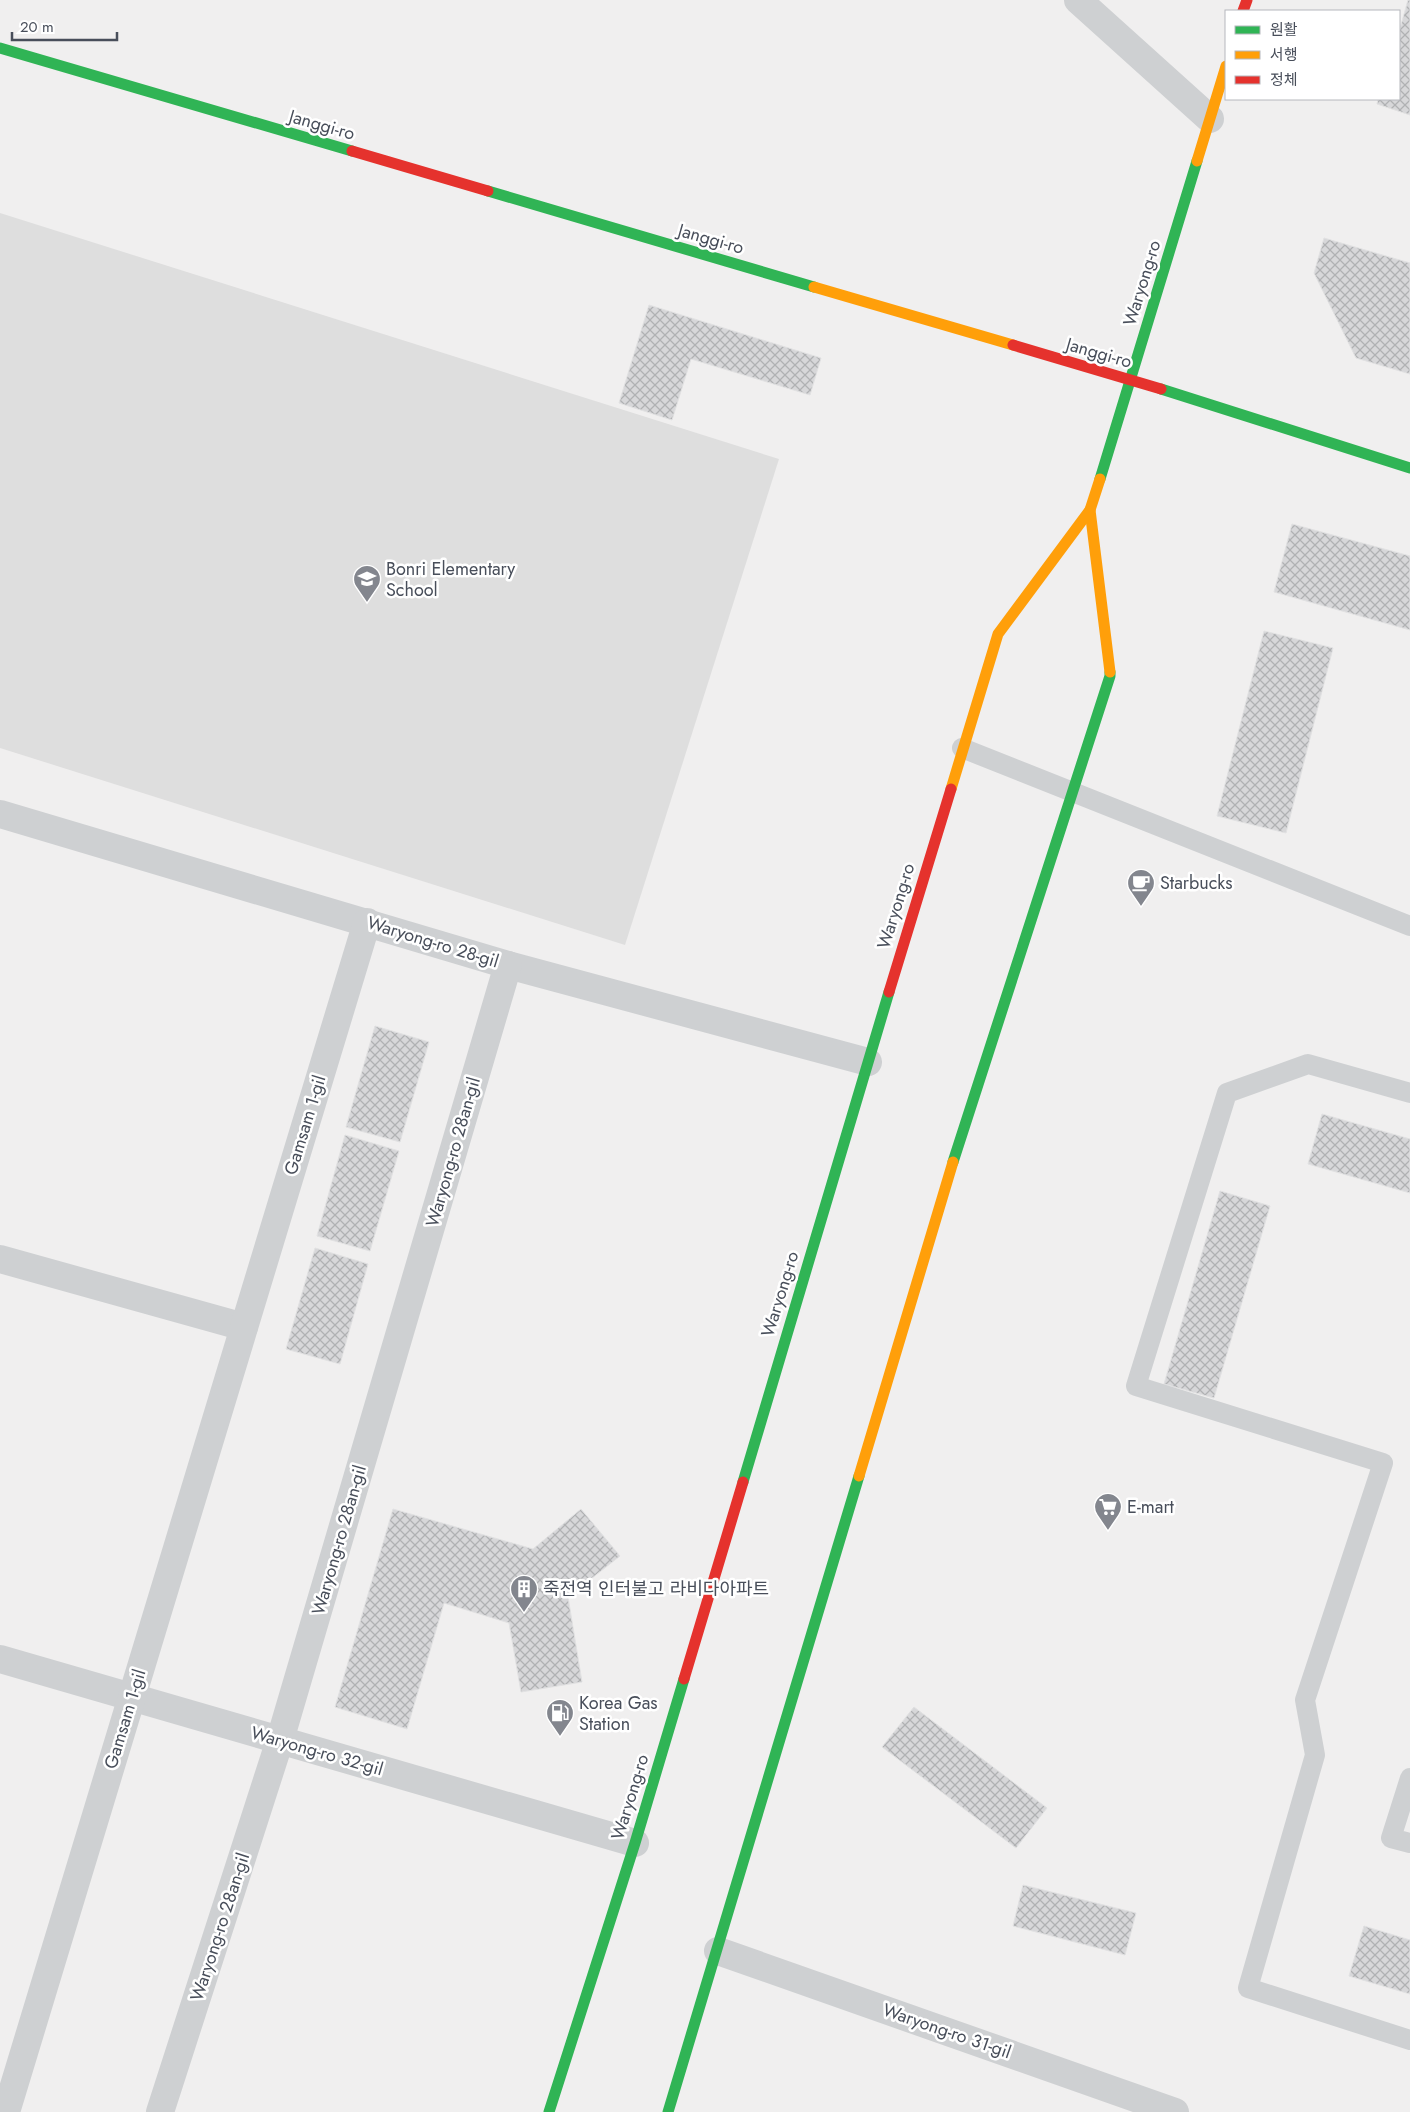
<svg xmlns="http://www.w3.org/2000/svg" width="1410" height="2112" font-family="Jost,'Noto Sans KR',sans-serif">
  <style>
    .education { fill: #dedede }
    .building { fill: url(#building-cross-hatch); stroke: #e1e1e2 }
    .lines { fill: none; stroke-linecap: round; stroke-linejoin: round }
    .lane { stroke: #ced0d2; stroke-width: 20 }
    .street { stroke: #ced0d2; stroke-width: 28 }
    .fast { stroke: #30b455; stroke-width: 11 }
    .slow { stroke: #ff9f0a; stroke-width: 11 }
    .jam { stroke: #e5322d; stroke-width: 11 }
    .labels { text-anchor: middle; stroke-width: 5; stroke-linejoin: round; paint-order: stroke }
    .street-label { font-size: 18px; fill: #484e5a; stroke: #fff }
    .poi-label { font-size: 18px; fill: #484e5a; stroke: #fff; text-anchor: start }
  </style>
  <defs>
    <pattern id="building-cross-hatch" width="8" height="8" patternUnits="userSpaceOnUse" patternTransform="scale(1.25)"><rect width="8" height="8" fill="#d7d7d9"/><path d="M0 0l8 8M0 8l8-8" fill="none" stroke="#b0b1b3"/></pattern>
  </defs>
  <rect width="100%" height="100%" fill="#f0efef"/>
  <path class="education" d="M0,213L779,459L625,945L0,748Z"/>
  <g class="building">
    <path d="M1408,0H1410V115L1377,104L1378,99H1399V32Z"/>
    <path d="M1324,238L1410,263V374L1356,358L1314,273Z"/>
    <path d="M649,305L821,358L810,395L691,359L672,420L619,403Z"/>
    <path d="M1292,524L1410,556V630L1274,592Z"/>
    <path d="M1264,631L1333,648L1286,833L1217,816Z"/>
    <path d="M375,1026L429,1042L400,1142L346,1127Z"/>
    <path d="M1322,1114L1410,1139V1193L1308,1164Z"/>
    <path d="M345,1135L399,1151L370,1251L317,1236Z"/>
    <path d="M1220,1191L1270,1206L1214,1398L1164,1384Z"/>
    <path d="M315,1248L368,1264L340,1364L286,1349Z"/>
    <path d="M393,1509L533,1549L581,1509L620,1556L568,1597L582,1682L521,1692L509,1623L444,1603L407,1729L335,1707Z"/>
    <path d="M914,1707L1047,1808L1016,1848L882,1747Z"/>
    <path d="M1023,1885L1136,1913L1125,1955L1013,1926Z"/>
    <path d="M1364,1926L1410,1940V1994L1349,1976Z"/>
  </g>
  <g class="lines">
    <g class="lane">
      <path d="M962,748L1410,926"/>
      <path d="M1410,1093L1308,1064L1227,1093L1136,1386L1383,1463L1305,1700L1315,1755L1248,1988L1410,2040"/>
      <path d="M1410,1778L1391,1838L1410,1843"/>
    </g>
    <g class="street">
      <path d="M1078,0L1210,119"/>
      <path d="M0,814L508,965L868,1062"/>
      <path d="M0,1259L244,1327"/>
      <path d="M0,1659L635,1843"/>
      <path d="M718,1951L1175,2112"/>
      <path d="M6,2112L367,922"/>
      <path d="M160,2112L280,1740L508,965"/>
    </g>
    <g class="fast">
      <path d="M0,48L352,151"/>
      <path d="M488,191L814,287"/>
      <path d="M1161,389L1410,468"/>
      <path d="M1100,479L1197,161"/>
      <path d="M953,1162L1110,676V672"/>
      <path d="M743,1482L889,992"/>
      <path d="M549,2112L635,1843L684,1679"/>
      <path d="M668,2112L859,1476"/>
    </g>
    <g class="slow">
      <path d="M1197,161L1226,66"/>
      <path d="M814,287L1013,345"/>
      <path d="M1090,510L1110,672"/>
      <path d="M951,789L998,634L1090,510L1100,479"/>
      <path d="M859,1476L953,1162"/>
    </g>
    <g class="jam">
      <path d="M1243,11L1247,0"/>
      <path d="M352,151L488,191"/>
      <path d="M1013,345L1161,389"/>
      <path d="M889,992L951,789"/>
      <path d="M684,1679L743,1482"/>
    </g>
  </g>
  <defs>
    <symbol id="school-pin" viewBox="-11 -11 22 30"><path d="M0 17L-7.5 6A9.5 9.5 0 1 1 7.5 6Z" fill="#83868e" stroke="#fff"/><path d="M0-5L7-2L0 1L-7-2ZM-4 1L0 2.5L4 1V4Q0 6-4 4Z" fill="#fff"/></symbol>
    <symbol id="cafe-pin" viewBox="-11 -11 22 30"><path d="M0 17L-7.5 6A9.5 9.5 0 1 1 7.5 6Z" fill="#83868e" stroke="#fff"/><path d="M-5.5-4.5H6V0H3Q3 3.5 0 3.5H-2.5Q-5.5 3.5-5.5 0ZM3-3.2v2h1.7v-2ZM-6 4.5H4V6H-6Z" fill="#fff"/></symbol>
    <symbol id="supermarket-pin" viewBox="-11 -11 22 30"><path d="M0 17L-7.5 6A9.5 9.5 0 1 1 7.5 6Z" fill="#83868e" stroke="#fff"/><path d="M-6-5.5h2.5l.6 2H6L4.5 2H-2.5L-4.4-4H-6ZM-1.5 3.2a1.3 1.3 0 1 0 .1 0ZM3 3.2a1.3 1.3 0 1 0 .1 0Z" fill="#fff"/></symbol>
    <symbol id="building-pin" viewBox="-11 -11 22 30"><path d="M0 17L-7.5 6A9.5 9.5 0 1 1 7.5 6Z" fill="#83868e" stroke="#fff"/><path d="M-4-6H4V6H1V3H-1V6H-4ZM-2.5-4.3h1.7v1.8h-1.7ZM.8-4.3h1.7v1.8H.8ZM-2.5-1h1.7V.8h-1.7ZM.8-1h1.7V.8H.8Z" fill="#fff"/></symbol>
    <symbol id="fuel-pin" viewBox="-11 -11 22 30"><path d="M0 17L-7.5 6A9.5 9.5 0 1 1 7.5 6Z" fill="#83868e" stroke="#fff"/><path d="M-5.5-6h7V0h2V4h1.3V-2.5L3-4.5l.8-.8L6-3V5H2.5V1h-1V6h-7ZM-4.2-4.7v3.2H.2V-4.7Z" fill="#fff"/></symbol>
  </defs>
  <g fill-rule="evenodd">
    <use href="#school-pin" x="351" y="563" width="32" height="43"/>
    <use href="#cafe-pin" x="1125" y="867" width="32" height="43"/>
    <use href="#supermarket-pin" x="1092" y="1491" width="32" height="43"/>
    <use href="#building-pin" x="508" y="1573" width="32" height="43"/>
    <use href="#fuel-pin" x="544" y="1697" width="32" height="43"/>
  </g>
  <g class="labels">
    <g class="street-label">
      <text transform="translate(322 125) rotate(16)" y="6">Janggi-ro</text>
      <text transform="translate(711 239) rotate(16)" y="6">Janggi-ro</text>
      <text transform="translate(1142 283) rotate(-73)" y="6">Waryong-ro</text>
      <text transform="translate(1099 353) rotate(16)" y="6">Janggi-ro</text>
      <text transform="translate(896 906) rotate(-73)" y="6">Waryong-ro</text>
      <text transform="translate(433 942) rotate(17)" y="6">Waryong-ro 28-gil</text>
      <text transform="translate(305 1125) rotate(-73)" y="6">Gamsam 1-gil</text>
      <text transform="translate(453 1152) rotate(-74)" y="6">Waryong-ro 28an-gil</text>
      <text transform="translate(780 1294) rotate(-73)" y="6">Waryong-ro</text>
      <text transform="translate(339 1540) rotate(-74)" y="6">Waryong-ro 28an-gil</text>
      <text transform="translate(125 1719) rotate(-73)" y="6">Gamsam 1-gil</text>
      <text transform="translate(317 1751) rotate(16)" y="6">Waryong-ro 32-gil</text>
      <text transform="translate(630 1797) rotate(-73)" y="6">Waryong-ro</text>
      <text transform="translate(220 1927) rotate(-72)" y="6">Waryong-ro 28an-gil</text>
      <text transform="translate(947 2031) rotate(19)" y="6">Waryong-ro 31-gil</text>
    </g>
    <g class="poi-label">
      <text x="386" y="575">Bonri Elementary<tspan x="386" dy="21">School</tspan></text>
      <text x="1160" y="889">Starbucks</text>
      <text x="1127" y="1513">E-mart</text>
      <text x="543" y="1595">죽전역 인터불고 라비다아파트</text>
      <text x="579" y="1709">Korea Gas<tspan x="579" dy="21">Station</tspan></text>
    </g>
  </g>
  <rect x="1225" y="10" width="175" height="90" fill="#ffffff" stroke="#b6b8bd"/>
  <rect x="1235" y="26" width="25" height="8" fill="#30b455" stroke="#b6b8bd"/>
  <text x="1270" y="35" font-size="15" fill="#484e5a">원활</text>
  <rect x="1235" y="51" width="25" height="8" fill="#ff9f0a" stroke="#b6b8bd"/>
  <text x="1270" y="60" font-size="15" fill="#484e5a">서행</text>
  <rect x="1235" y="76" width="25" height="8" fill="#e5322d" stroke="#b6b8bd"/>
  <text x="1270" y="85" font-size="15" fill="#484e5a">정체</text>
  <path d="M12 32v8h105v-8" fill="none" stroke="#484e5a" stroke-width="2.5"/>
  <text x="20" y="32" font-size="15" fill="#484e5a" stroke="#ffffff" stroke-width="4" paint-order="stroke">20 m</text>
</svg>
